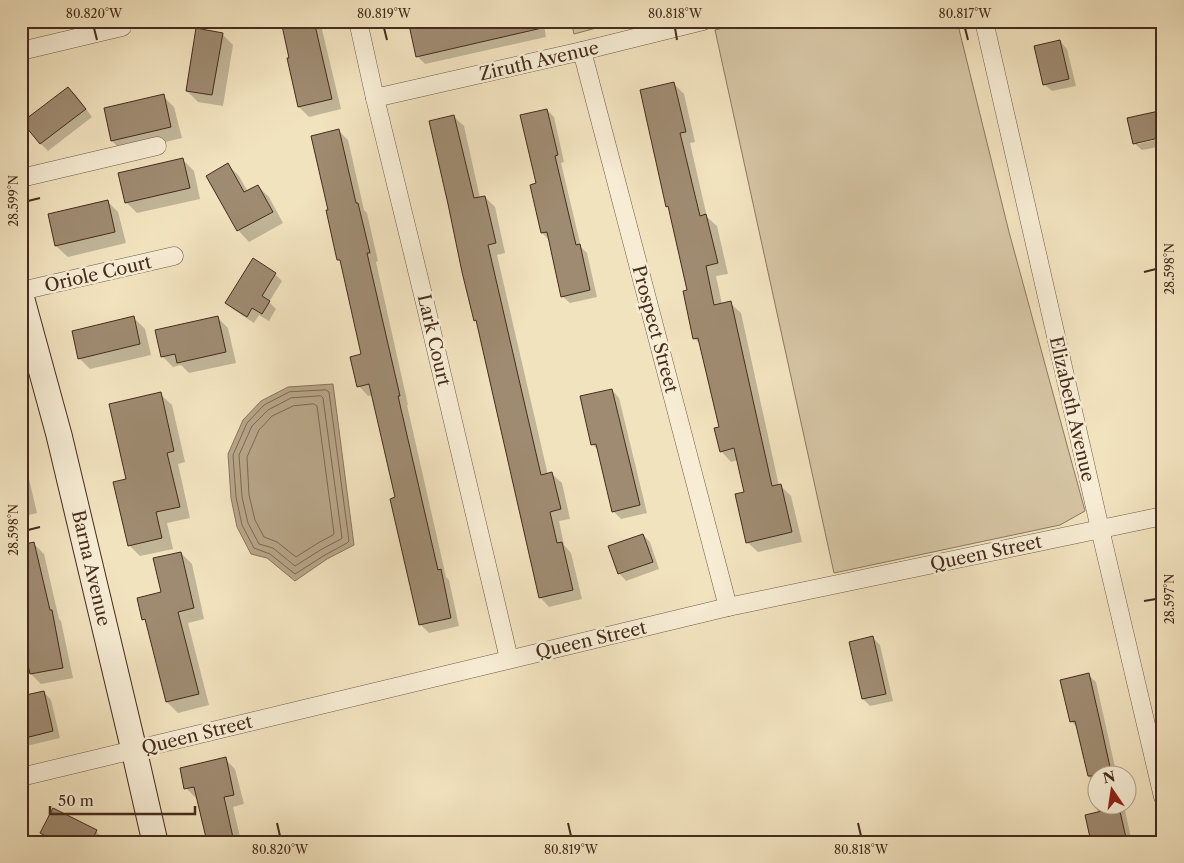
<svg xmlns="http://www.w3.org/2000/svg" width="1184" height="863" font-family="'Libre Caslon Text',serif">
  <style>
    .green { fill: #d5c4a3; stroke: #8d7860 }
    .water { fill: #b7a588; stroke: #89755d }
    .shadow { fill: #0003 }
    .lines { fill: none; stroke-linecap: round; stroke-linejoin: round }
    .shore { stroke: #7e6852; stroke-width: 1 }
    .building { fill: #9f8b71; stroke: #452c1d }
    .street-casing { stroke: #705a46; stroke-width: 19 }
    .secondary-casing { stroke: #452c1d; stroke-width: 27 }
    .street { stroke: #f7edd5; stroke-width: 18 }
    .secondary { stroke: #f7edd5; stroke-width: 25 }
    .ticks { fill: none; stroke: #452c1d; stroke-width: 2 }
    .labels { text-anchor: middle; stroke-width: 5; stroke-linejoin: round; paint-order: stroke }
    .street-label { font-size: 18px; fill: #452c1d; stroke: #f7edd5 }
    .neatline { fill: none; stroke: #452c1d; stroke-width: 2 }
    .ticks-label { font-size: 12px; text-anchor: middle; fill: #452c1d }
  </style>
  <rect width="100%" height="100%" fill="#f2e3bf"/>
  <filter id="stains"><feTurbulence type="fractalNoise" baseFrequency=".004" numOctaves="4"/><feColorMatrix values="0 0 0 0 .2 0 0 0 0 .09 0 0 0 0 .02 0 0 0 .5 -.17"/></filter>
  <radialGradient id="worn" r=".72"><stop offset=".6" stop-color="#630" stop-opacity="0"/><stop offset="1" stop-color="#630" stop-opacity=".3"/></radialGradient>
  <g class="green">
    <path d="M571,21H622L574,34Z"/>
    <path d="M750,21H957L1009,232L1085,511L1060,525L834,573L715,30Z"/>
  </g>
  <path class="water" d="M333,384L354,545L327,559L295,581L267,558L251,554L237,527L231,498L228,454L243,420L261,401L288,387Z"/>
  <g class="shadow">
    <path d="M282,21H320L341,109L309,117L299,107Z"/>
    <path d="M408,21H559L544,25L546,37L425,64L417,56Z"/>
    <path d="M222,34L233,45L223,106L198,102L187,91Z"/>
    <path d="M1060,41L1067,49L1076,86L1052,91L1044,84Z"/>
    <path d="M674,84L684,94L695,142L690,143L707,217L717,226L728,274L716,276L722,304L730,303L741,313L779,486L780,485L791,496L802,542L758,552L747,542L745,493L738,460L731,462L721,451L720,428L701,345L694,338L688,291L669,208L667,206Z"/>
    <path d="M68,88L76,95L92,117L48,151L41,144L24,122Z"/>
    <path d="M163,96L174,107L182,138L123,152L112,141Z"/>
    <path d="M547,110L554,117L564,162L561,163L581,247L587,253L597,297L570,303L562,296L550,241L542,233L538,184Z"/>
    <path d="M1159,112L1163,116V136L1138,141V144L1163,138V146L1142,150L1134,143Z"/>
    <path d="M454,117L464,126L480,198L485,197L495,207L505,253L497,255L548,475L552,474L562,483L570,519L559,521L564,545L571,553L582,599L549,607L540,597L478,323L475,320Z"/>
    <path d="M339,131L348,140L364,210L367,213L378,261L376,262L408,405H407L446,577L449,580L459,626L429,633L420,624L397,498L373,395L368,396L359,386L363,355L342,262L338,259L330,211Z"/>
    <path d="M183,160L194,171L200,199L137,213L126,202Z"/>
    <path d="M228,165L239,176L248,192L258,186L269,197L283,223L249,242L238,230L208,176Z"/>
    <path d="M107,201L118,212L126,243L68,257L56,246Z"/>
    <path d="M275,274L282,281L269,302L276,309L269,321L259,315L254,323L234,310L226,303Z"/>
    <path d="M217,317L228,328L236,363L189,373L181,365L173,367L162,356Z"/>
    <path d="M134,318L145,329L151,355L90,369L79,358Z"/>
    <path d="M612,390L619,398L647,513L621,519L613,511L599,451L592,444Z"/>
    <path d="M160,394L172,405L185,462L178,464L190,518L167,523L173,549L140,556L129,545L128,480Z"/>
    <path d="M21,471L29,479L37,513L21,517Z"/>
    <path d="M21,523L26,545L34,544L44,554L59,619L61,621L73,678L41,684L31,674L21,624Z"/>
    <path d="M643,535L650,542L659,569L626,581L619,573Z"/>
    <path d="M181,553L192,564L204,619L188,623L209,705L178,713L167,702L147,622L144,619L163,593Z"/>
    <path d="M873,638L880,645L893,701L870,706L863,699L850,643Z"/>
    <path d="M1088,675L1096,682L1117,776H1096V806H1124L1132,842H1092L1098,814L1078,728L1071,721Z"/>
    <path d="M44,692L51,700L60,738L22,747L21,698Z"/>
    <path d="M225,759L235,769L244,804L233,807L240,837L243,842H208L198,798H196L186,788Z"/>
    <path d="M96,831L103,839L102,842H52L42,833Z"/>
  </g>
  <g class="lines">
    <g class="shore">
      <path d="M326,390L329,392L349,541L347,543L325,555L295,574L270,554L254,548L242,525L236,497L233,455L247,423L264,405L289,392Z"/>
      <path d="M321,396L323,398L342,538L341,539L322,549L295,566L273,548L259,544L248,523L242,497L239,455L252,426L268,410L291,398Z"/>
      <path d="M314,404L317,406L334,533L333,535L318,543L296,557L277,542L264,537L255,520L249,495L247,457L259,430L272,416L293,406Z"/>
    </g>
  </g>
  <g class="building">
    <path d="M281,21H314L332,99L298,107L287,58H289Z"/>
    <path d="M425,21H541L542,28L416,57L409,25Z"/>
    <path d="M196,28L223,33L212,95L186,91Z"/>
    <path d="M1060,40L1069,79L1043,85L1034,46Z"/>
    <path d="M674,82L686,132L680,133L700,216L706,214L718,263L706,266L714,305L731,301L772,486L781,484L792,532L746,543L735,494L744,492L734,448L720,452L714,428L719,427L698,338L693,339L683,291L687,290L668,206L666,207L640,90Z"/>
    <path d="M68,87L86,109L40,144L22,122Z"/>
    <path d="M164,94L171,127L111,141L104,108Z"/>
    <path d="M547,109L558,155L555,156L576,245L580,244L590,290L561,297L547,232L541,233L530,185L536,183L520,115Z"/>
    <path d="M1159,111L1163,126V137L1133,144L1127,118Z"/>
    <path d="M454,115L474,198L485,196L496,243L488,245L541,475L552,472L561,509L550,512L557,543L562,542L573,590L539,598L476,320L474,321L462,272L448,204L429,121Z"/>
    <path d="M339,129L356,203H358L370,253H367L400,396H398L438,570L441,569L451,618L419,625L390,499L395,497L369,384L357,387L350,357L361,354L340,260H337L326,210H328L311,136Z"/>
    <path d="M183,158L190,188L125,203L118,173Z"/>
    <path d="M228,163L244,192L258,185L273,212L237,231L206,176Z"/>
    <path d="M108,200L115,232L55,246L48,214Z"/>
    <path d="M253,258L276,273L262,296L270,301L262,314L252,308L247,317L225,303Z"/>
    <path d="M134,316L140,344L78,359L72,331Z"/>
    <path d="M218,316L226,352L177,363L175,354L161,357L155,330Z"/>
    <path d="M612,389L640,505L612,512L596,444L591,445L580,396Z"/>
    <path d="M161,392L174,451L167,453L180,507L156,512L162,538L128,546L113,482L126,479L109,404Z"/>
    <path d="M643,534L653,562L618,574L608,546Z"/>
    <path d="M34,542L50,610H52L63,668L30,674L21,631V545Z"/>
    <path d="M181,552L194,608L178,612L199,694L166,702L145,619L142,620L137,598L161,592L153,558Z"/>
    <path d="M873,636L886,694L862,699L849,642Z"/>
    <path d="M1089,673L1101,726L1112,776H1088L1075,721L1070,722L1060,680Z"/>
    <path d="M44,691L53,731L21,739V696Z"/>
    <path d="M226,757L234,795L224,797L234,842H207L194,787L184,789L180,768Z"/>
    <path d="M1119,807L1127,842H1091L1085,815Z"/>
    <path d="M53,808L97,830L91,842H57L40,833Z"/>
  </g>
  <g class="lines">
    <defs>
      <g id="street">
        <path d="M358,21L375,98L426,307L509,659"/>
        <path d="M984,21L1100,529L1163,797"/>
        <path d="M21,51L122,27"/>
        <path d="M582,51L728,607"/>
        <path d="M375,98L582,51L703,21"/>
        <path d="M21,178L157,146"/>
        <path d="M21,291L174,256"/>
        <path d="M21,777L728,607L1163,516"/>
      </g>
      <path id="secondary" d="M21,296L59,435L134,750L155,842"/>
    </defs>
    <use href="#street" class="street-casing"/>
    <use href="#secondary" class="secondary-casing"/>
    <use href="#street" class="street"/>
    <use href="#secondary" class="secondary"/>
  </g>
  <path class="ticks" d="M94,28L97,40M384,28L387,40M675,28L677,40M965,28L968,40M28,201L40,198M1144,272L1156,269M28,530L40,527M1144,601L1156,599M277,823L280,836M568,823L571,836M858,823L861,836"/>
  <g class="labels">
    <g class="street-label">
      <text transform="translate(539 61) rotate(-13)" y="6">Ziruth Avenue</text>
      <text transform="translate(98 274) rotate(-13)" y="6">Oriole Court</text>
      <text transform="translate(655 329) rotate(75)" y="6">Prospect Street</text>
      <text transform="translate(434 340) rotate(77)" y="6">Lark Court</text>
      <text transform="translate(1072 409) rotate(77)" y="6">Elizabeth Avenue</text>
      <text transform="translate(986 553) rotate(-12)" y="6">Queen Street</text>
      <text transform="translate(91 568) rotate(77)" y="6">Barna Avenue</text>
      <text transform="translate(591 640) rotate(-13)" y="6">Queen Street</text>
      <text transform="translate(197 735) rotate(-14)" y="6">Queen Street</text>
    </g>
  </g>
  <rect width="1184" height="863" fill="none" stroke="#f2e3bf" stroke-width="55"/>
  <g transform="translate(1112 790) rotate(347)"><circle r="24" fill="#f7edd5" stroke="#b0a08b"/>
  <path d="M0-4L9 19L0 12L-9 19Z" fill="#8f2418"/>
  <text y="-8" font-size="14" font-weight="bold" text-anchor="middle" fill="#452c1d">N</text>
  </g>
  <path d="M50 806v8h145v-8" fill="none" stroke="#452c1d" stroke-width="2.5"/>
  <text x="58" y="806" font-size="15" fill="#452c1d" stroke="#f7edd5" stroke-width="4" paint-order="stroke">50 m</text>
  <rect x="28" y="28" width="1128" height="808" class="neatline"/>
  <g class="ticks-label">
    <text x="94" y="18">80.820°W</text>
    <text x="384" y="18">80.819°W</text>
    <text x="675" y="18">80.818°W</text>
    <text x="965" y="18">80.817°W</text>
    <text transform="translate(14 201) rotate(-90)" y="4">28.599°N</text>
    <text transform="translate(1170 269) rotate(-90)" y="4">28.598°N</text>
    <text transform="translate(14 530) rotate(-90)" y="4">28.598°N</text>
    <text transform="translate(1170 599) rotate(-90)" y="4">28.597°N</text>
    <text x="280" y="854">80.820°W</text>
    <text x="571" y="854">80.819°W</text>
    <text x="861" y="854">80.818°W</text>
  </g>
  <rect width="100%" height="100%" filter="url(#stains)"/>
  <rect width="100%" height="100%" fill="url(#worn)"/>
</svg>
